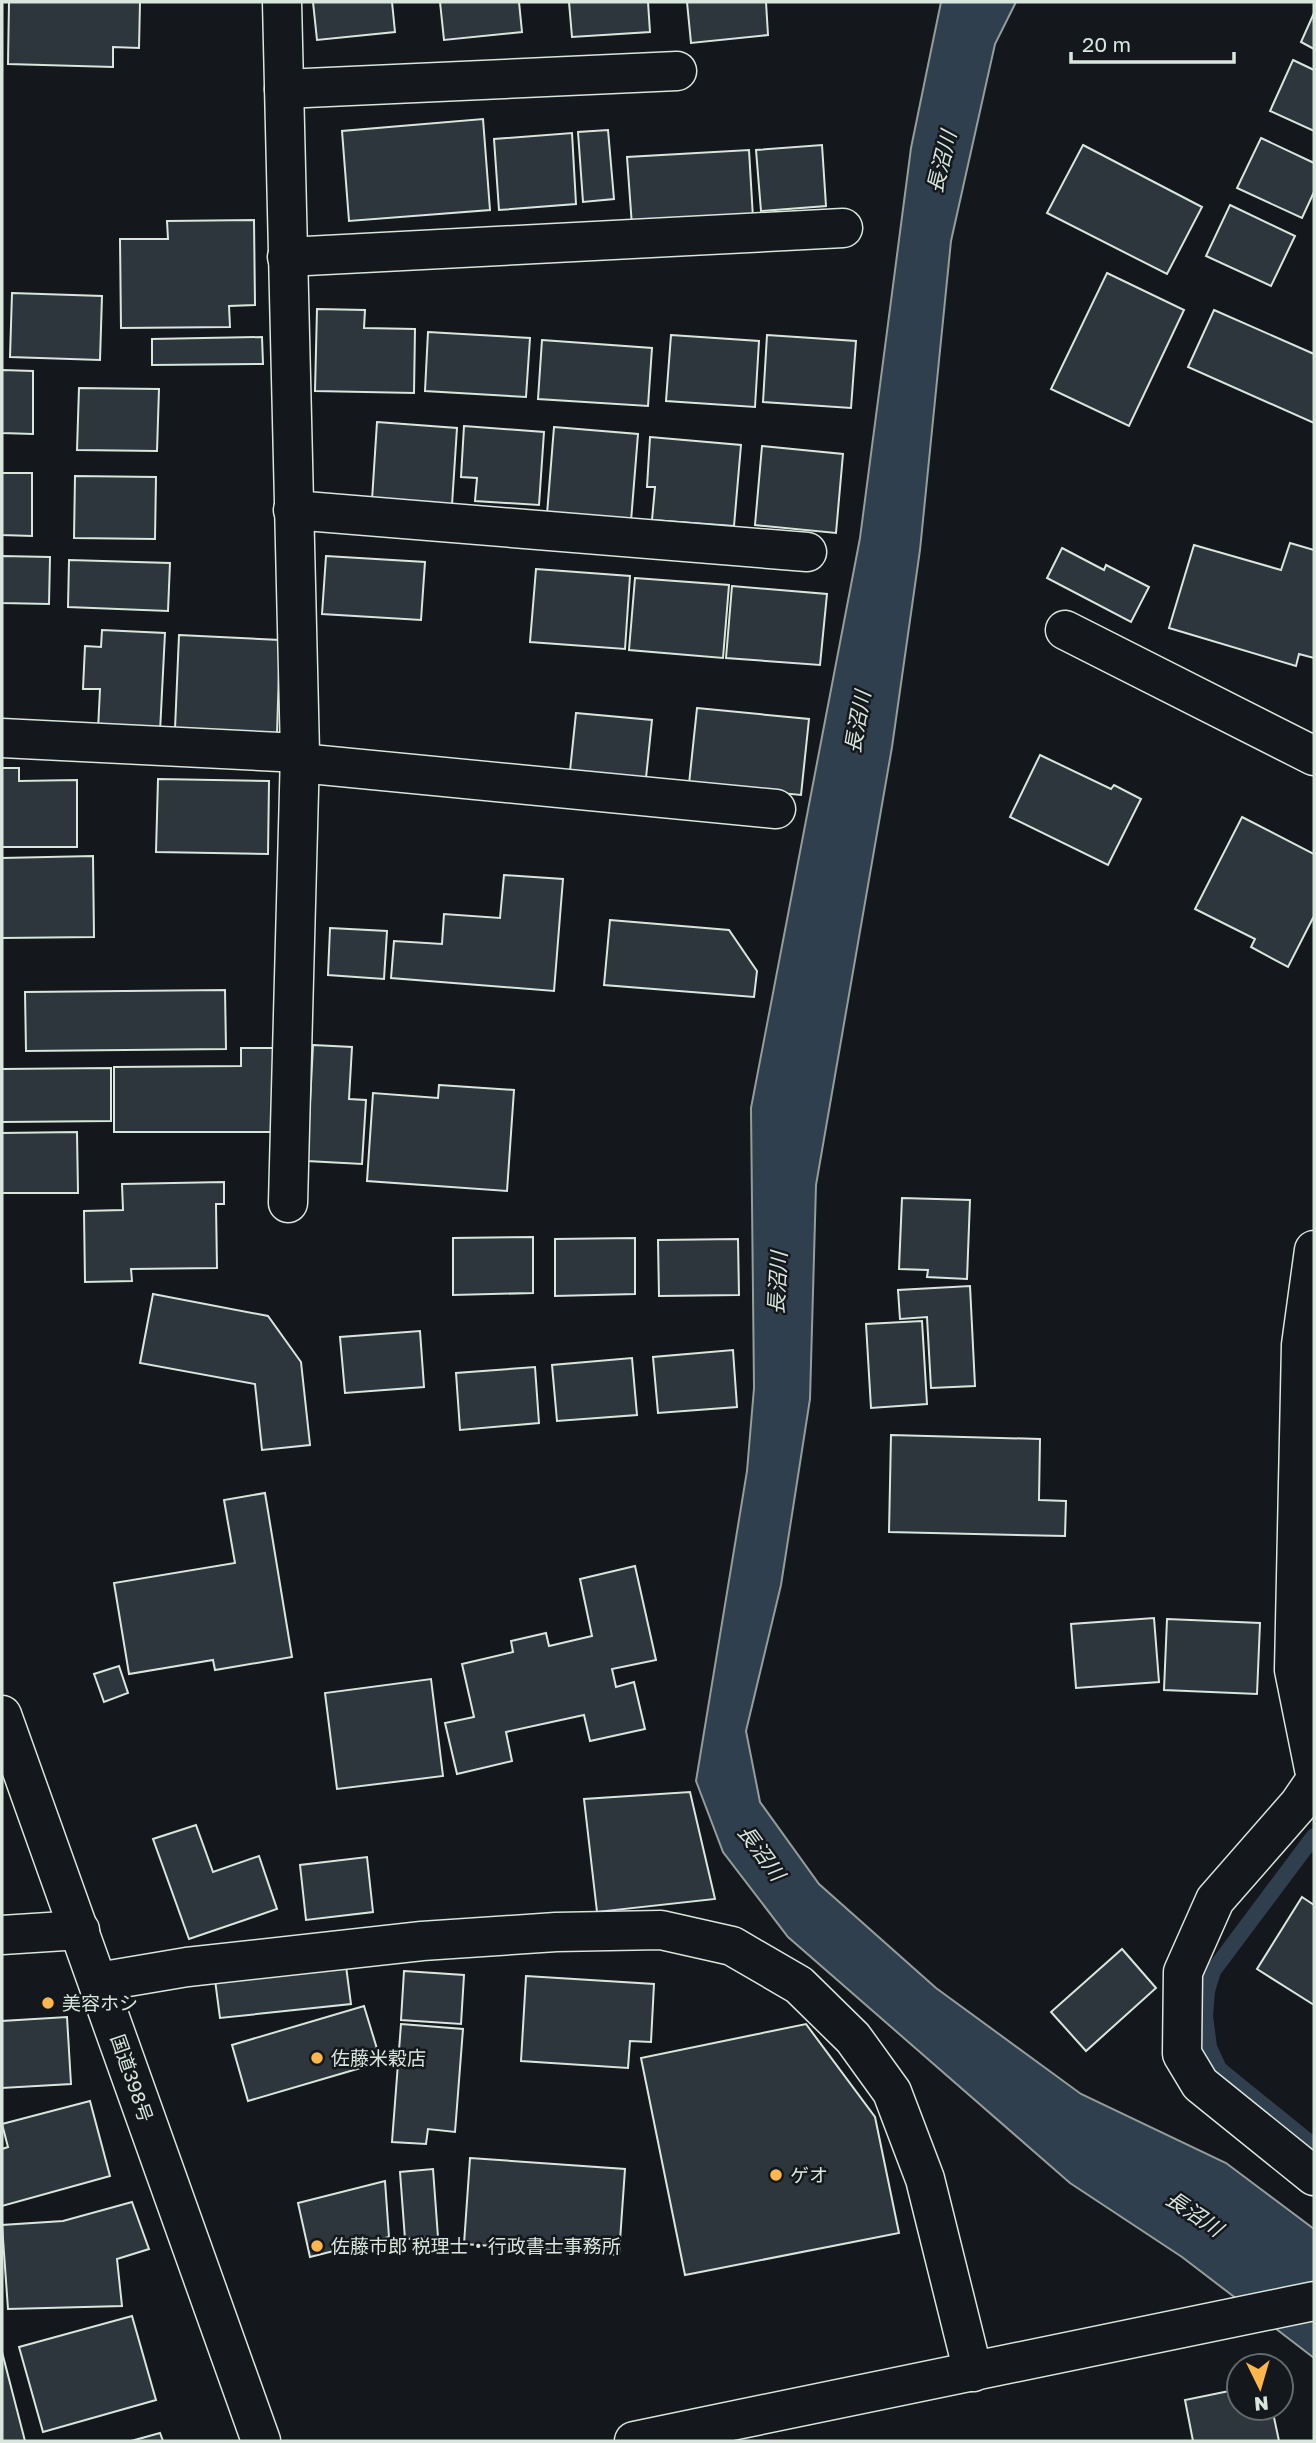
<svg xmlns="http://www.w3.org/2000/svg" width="1316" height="2443" font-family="'Golos Text','Noto Sans JP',sans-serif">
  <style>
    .water { fill: #2f3f4d; stroke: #939e99; stroke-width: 2 }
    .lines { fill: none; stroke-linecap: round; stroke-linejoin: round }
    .stream { stroke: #2f3f4d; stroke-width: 16 }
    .building { fill: #2c363c; stroke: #d8e6dc; stroke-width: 2 }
    .street-casing { stroke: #d8e6dc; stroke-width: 41 }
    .secondary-casing { stroke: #d8e6dc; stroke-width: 41 }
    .highway-casing { stroke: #d8e6dc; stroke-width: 41 }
    .street { stroke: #14181c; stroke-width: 38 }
    .secondary { stroke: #14181c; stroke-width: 38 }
    .highway { stroke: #14181c; stroke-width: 38 }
    .poi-dot { fill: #ffb74d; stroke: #14181c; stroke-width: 2.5 }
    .labels { text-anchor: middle; stroke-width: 5; stroke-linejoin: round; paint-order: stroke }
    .poi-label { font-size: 19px; fill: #d8e6dc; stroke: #14181c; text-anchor: start }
    .street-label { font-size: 19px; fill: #d8e6dc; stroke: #14181c }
    .water-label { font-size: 21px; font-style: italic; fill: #d8e6dc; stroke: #14181c }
  </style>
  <rect width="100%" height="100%" fill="#14181c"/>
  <path class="water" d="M941,2H1016L995,44L951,241L920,550L892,747L816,1185L810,1399L781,1585L746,1731L760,1802L819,1884L936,1988L1081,2094L1226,2163L1314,2229V2358L1182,2257L1070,2183L788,1937L723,1852L696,1781L747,1471L754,1388L751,1108L860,538L911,148Z"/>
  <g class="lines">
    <path class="stream" d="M1314,1836L1213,1971L1207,1991L1205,2016L1209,2047L1219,2069L1314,2146"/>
  </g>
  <g class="building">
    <path d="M9,2H140L139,48L113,47V67L8,64Z"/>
    <path d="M313,2H392L395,32L317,40Z"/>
    <path d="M440,2H519L522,32L444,40Z"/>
    <path d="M569,2H648L650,32L572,37Z"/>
    <path d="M687,2H766L768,35L691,43Z"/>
    <path d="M1314,13V49L1301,42Z"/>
    <path d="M1293,60L1314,70V131L1270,111Z"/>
    <path d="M483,119L490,210L349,221L342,131Z"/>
    <path d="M608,130L614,199L583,202L578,132Z"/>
    <path d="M572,133L576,204L499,210L494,139Z"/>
    <path d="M1261,138L1314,163V192L1302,218L1237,188Z"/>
    <path d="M822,145L826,206L761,211L756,150Z"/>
    <path d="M1083,145L1202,207L1167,274L1047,213Z"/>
    <path d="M749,150L753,218L632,226L627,157Z"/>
    <path d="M1230,205L1295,236L1271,286L1206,256Z"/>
    <path d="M254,220L255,305L229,306L230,327L121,328L120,239H168L167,221Z"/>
    <path d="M1107,273L1184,310L1129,426L1051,389Z"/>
    <path d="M12,293L102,296L100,360L10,357Z"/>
    <path d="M317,309L365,310L364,328L415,329L414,393L315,391Z"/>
    <path d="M1214,310L1314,354V423L1188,367Z"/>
    <path d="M428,332L530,338L526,397L425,391Z"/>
    <path d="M671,335L759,341L755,407L666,401Z"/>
    <path d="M767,335L856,341L851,408L763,402Z"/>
    <path d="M262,337L263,364L152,365V339Z"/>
    <path d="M542,340L652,348L648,406L538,399Z"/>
    <path d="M2,370L33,371V434L2,433Z"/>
    <path d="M79,388L159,389L157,451L77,450Z"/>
    <path d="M377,422L457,428L452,505L372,500Z"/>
    <path d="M464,426L544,432L539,505L475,501L477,478L461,477Z"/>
    <path d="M554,427L638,434L631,521L547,514Z"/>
    <path d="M650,437L741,445L734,526L652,520L655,487H647Z"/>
    <path d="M762,446L843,454L836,533L755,525Z"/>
    <path d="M2,473H32V536L2,535Z"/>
    <path d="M75,476L156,477L155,539L74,538Z"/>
    <path d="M1290,543L1314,550V658L1299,654L1296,666L1169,628L1194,545L1281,570Z"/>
    <path d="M1062,548L1104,570L1106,565L1149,587L1131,622L1047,578Z"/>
    <path d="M2,556L50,557L49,604L2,603Z"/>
    <path d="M326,556L425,562L421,620L322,614Z"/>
    <path d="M69,560L170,563L168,611L68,607Z"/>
    <path d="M536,569L630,576L625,649L530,642Z"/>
    <path d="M635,578L729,585L723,658L629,650Z"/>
    <path d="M732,586L827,594L820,665L726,658Z"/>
    <path d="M102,630L165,633L160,732L98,730L100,689H83L85,646L101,647Z"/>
    <path d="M179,635L280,640L277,734L175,729Z"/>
    <path d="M697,708L809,719L801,795L689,784Z"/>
    <path d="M576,713L652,720L646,778L570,771Z"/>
    <path d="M1040,755L1111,789L1114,785L1141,799L1108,865L1010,817Z"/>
    <path d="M2,768H19V781L77,780V847H2Z"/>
    <path d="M158,779L269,781L268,854L156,852Z"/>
    <path d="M1242,817L1314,854V916L1288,967L1251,947L1255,939L1195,909Z"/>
    <path d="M93,856L94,937L2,938V858Z"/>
    <path d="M504,875L563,879L554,991L391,978L394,941L442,944L444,914L500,918Z"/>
    <path d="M610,920L729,930L757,971L754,997L604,985Z"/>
    <path d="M330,928L387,931L384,979L328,975Z"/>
    <path d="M225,990L226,1049L26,1051L25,992Z"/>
    <path d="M313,1045L352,1047L349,1099L366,1100L362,1164L307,1161Z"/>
    <path d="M241,1048H273V1132H114V1067L241,1066Z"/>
    <path d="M111,1068V1121L2,1122V1069Z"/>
    <path d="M439,1085L514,1090L507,1191L367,1181L373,1093L438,1098Z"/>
    <path d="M77,1132L78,1193H2V1133Z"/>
    <path d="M224,1182V1204H216L217,1268L131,1269L132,1281L85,1282L84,1211L123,1210L122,1184Z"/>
    <path d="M902,1198L970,1200L967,1279L927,1277L928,1270L899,1269Z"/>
    <path d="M533,1237V1293L453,1295V1238Z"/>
    <path d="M635,1238V1294L555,1296V1239Z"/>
    <path d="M738,1239L739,1295L659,1296L658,1240Z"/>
    <path d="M970,1286L975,1386L931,1388L927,1317L900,1319L898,1290Z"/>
    <path d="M153,1294L268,1316L301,1362L310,1445L262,1450L255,1384L140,1363Z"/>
    <path d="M922,1321L927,1404L871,1408L866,1324Z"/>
    <path d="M420,1331L424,1387L345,1393L340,1337Z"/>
    <path d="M733,1350L737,1407L658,1413L653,1357Z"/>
    <path d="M632,1358L637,1415L557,1421L552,1365Z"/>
    <path d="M535,1367L539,1423L460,1430L456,1373Z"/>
    <path d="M891,1435L1040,1439L1039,1500L1066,1501L1065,1536L889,1532Z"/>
    <path d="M265,1493L292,1657L215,1670L213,1660L129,1674L114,1583L235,1563L224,1500Z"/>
    <path d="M635,1566L656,1660L612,1669L616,1687L634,1682L645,1729L590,1741L584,1715L506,1732L512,1761L457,1774L445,1723L474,1717L462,1664L513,1652L511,1641L546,1633L549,1646L592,1636L580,1579Z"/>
    <path d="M1154,1618L1159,1682L1076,1688L1071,1624Z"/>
    <path d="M1167,1619L1260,1623L1257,1694L1164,1690Z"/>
    <path d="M119,1666L128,1693L104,1702L94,1674Z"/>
    <path d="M431,1679L443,1776L337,1789L325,1693Z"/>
    <path d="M690,1792L715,1899L597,1912L584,1799Z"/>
    <path d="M196,1825L213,1872L259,1856L277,1909L189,1939L153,1839Z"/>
    <path d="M367,1857L373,1912L306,1920L300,1865Z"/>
    <path d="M1302,1897L1314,1905V2005L1257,1969Z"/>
    <path d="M1122,1949L1156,1988L1086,2051L1051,2012Z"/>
    <path d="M346,1966L351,2004L220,2018L215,1980Z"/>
    <path d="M404,1971L464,1975L461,2024L401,2020Z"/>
    <path d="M526,1976L654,1984L651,2042L630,2041L628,2068L521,2061Z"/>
    <path d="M364,2006L381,2062L248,2101L232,2045Z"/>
    <path d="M67,2017L71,2084L2,2088V2021Z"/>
    <path d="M401,2024L463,2029L455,2132L428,2129L426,2144L392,2142Z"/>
    <path d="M806,2024L875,2117L899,2233L685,2275L641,2058Z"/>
    <path d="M90,2101L110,2176L2,2206V2149L8,2147L2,2124Z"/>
    <path d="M470,2158L625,2169L619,2255L464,2244Z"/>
    <path d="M433,2169L438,2237L405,2239L400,2172Z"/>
    <path d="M385,2181L389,2237L310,2257L298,2203Z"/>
    <path d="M132,2202L149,2249L117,2259L122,2306L8,2309L2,2225L63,2221Z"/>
    <path d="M132,2316L156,2400L43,2432L19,2347Z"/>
    <path d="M2,2352L25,2441H2Z"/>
    <path d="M1239,2389V2408H1272L1279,2441H1193L1185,2400Z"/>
    <path d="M160,2433L163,2441H131Z"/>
  </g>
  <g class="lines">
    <defs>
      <g id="street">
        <path d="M284,89L677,71"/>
        <path d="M287,257L843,228"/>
        <path d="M293,510L807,552"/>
        <path d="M1065,630L1314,756"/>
        <path d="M2,738L300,753L282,2"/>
        <path d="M300,763L776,809"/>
        <path d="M288,1203L300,753"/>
        <path d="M1314,1250L1301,1345L1294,1670L1314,1769"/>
        <path d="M1314,1782L1299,1804L1215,1900L1183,1972L1182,2054L1200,2084L1314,2176"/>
        <path d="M2,1935L80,1930"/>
        <path d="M98,1982L187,1967L422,1941L556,1932L661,1930L732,1946L799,1985L853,2038L892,2092L925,2179L973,2372"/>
      </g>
      <path id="secondary" d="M634,2441L1314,2301"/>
      <path id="highway" d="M2,1715L261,2441"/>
    </defs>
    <use href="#street" class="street-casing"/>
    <use href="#secondary" class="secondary-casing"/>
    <use href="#highway" class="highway-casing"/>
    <use href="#street" class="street"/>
    <use href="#secondary" class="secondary"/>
    <use href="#highway" class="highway"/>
  </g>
  <g class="poi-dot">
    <circle cx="48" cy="2003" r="7"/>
    <circle cx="317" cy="2058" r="7"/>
    <circle cx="776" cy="2175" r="7"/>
    <circle cx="317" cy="2246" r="7"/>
  </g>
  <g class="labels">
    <g class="poi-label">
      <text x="62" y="2010">美容ホシ</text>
      <text x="331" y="2065">佐藤米穀店</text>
      <text x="790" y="2182">ゲオ</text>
      <text x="331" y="2253">佐藤市郎 税理士・行政書士事務所</text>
    </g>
    <g class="street-label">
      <text transform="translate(132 2078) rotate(71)" y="7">国道398号</text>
    </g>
    <g class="water-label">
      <text transform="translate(942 162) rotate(-76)" y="7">長沼川</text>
      <text transform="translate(858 722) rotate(-80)" y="7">長沼川</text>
      <text transform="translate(778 1283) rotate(-87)" y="7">長沼川</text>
      <text transform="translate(761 1853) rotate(54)" y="7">長沼川</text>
      <text transform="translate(1194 2214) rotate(34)" y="7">長沼川</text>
    </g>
  </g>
  <rect width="1316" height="2443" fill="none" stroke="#d8e6dc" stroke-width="7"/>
  <g transform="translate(1260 2387) rotate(175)"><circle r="33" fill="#14181c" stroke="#626a69" stroke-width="2"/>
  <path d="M0-5L12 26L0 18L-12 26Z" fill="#ffb74d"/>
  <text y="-10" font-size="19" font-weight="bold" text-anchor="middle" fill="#d8e6dc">N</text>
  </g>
  <path d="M1071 52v10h163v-10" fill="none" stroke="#d8e6dc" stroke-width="3.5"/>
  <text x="1082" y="52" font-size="21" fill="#d8e6dc" stroke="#14181c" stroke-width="5" paint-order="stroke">20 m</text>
</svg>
